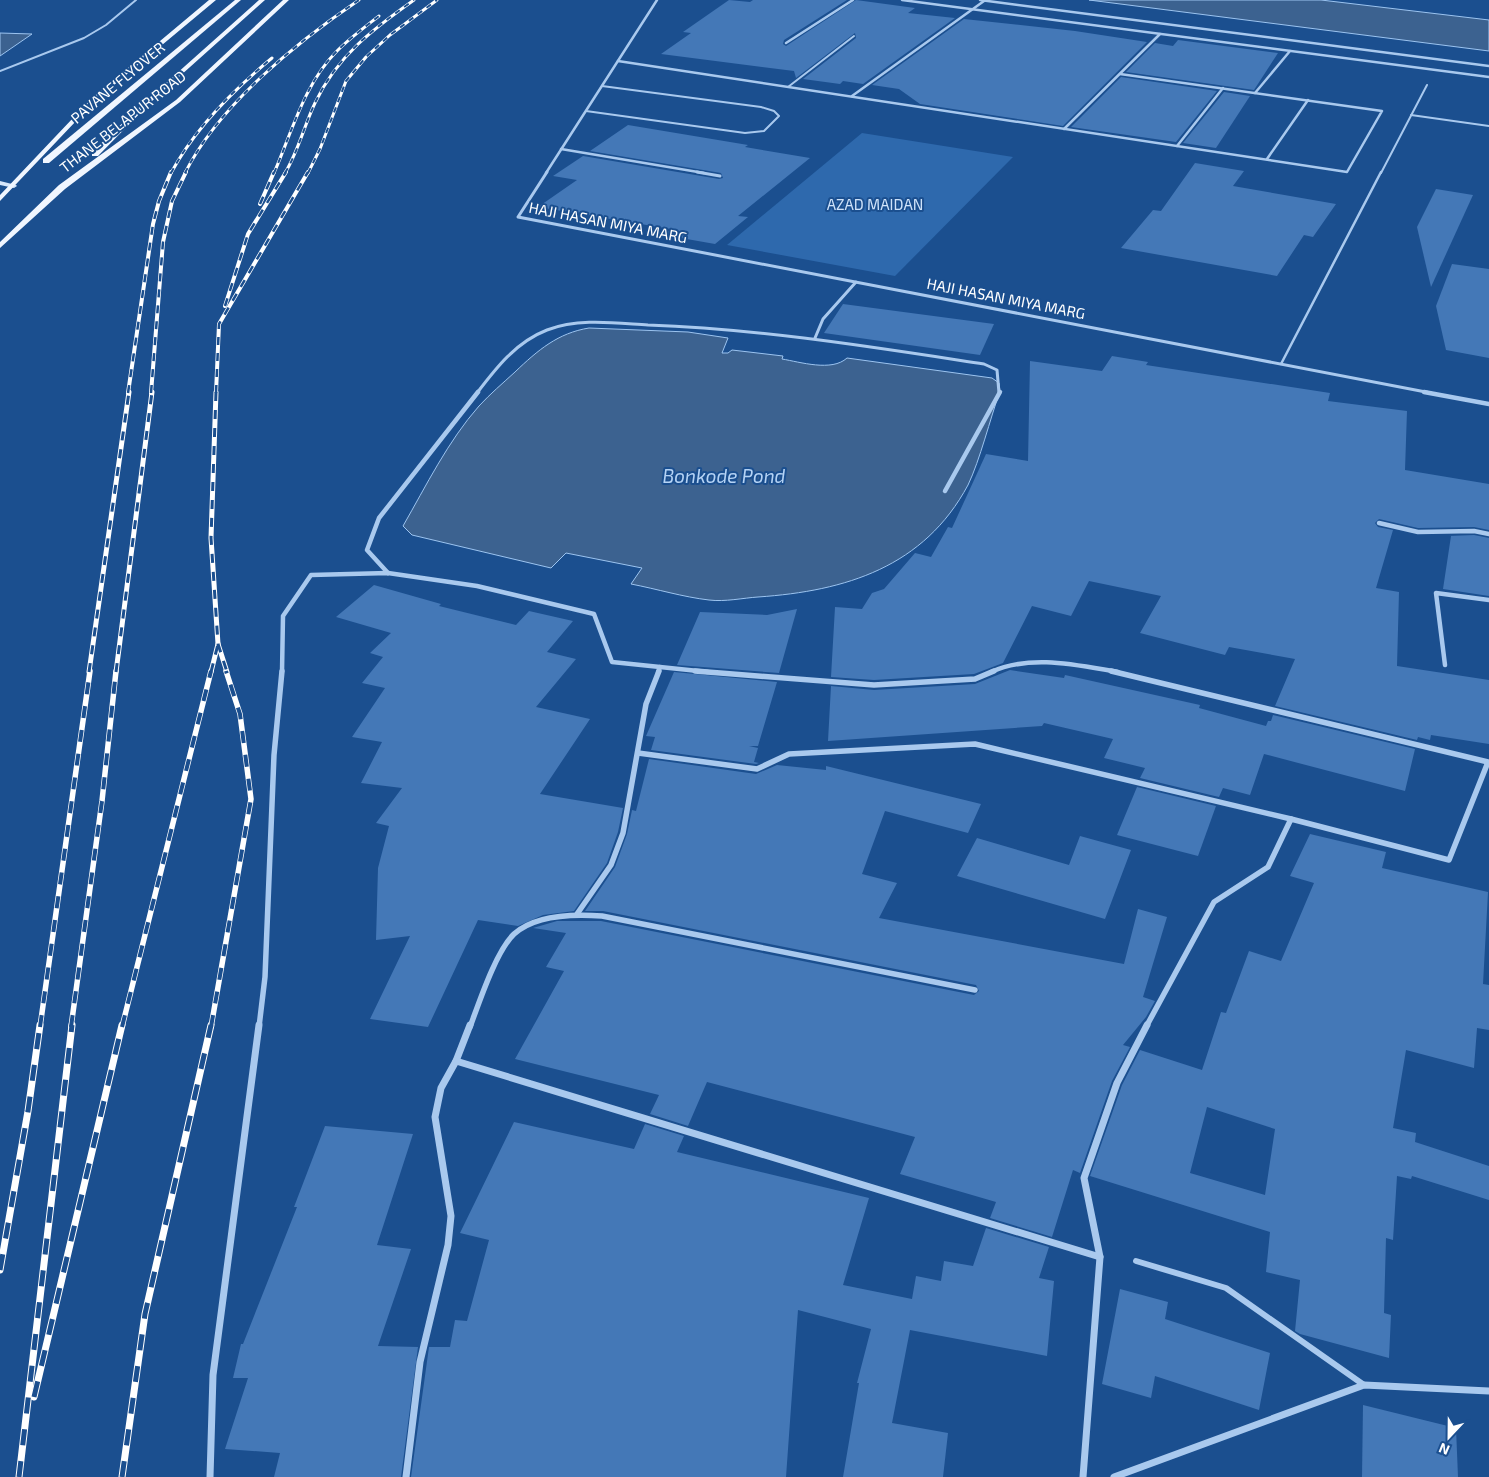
<svg xmlns="http://www.w3.org/2000/svg" width="1489" height="1477" font-family="'Exo 2',sans-serif">
  <style>
    .green { fill: #2e69ad }
    .water { fill: #3c6290; stroke: #9cc4f0 }
    .building { fill: #4478b7; fill-rule: evenodd }
    .lines { fill: none; stroke-linecap: round; stroke-linejoin: round }
    .service-far1 { stroke: #a9c9ee; stroke-width: 2 }
    .service { stroke: #a9c9ee; stroke-width: 2.5 }
    .pedestrian { stroke: #a9c9ee; stroke-width: 6 }
    .minor-far4 { stroke: #a9c9ee; stroke-width: 2.5 }
    .minor-far3 { stroke: #a9c9ee; stroke-width: 3 }
    .minor-far2 { stroke: #a9c9ee; stroke-width: 4.5 }
    .minor-far1 { stroke: #a9c9ee; stroke-width: 5.5 }
    .minor { stroke: #a9c9ee; stroke-width: 7 }
    .secondary { fill: #d6e6fa; fill-rule: evenodd }
    .primary { fill: #f0f6ff; fill-rule: evenodd }
    .rail-far4-casing { stroke: #fff; stroke-width: 3 }
    .rail-far3-casing { stroke: #fff; stroke-width: 4 }
    .rail-far2-casing { stroke: #fff; stroke-width: 5 }
    .rail-far1-casing { stroke: #fff; stroke-width: 5.5 }
    .rail-casing { stroke: #fff; stroke-width: 7 }
    .rail-far4 { stroke: #1b4f8f; stroke-width: 2; stroke-dasharray: 5.5; stroke-linecap: butt }
    .rail-far3 { stroke: #1b4f8f; stroke-width: 2.5; stroke-dasharray: 8; stroke-linecap: butt }
    .rail-far2 { stroke: #1b4f8f; stroke-width: 3; stroke-dasharray: 9; stroke-linecap: butt }
    .rail-far1 { stroke: #1b4f8f; stroke-width: 4; stroke-dasharray: 12; stroke-linecap: butt }
    .rail { stroke: #1b4f8f; stroke-width: 5; stroke-dasharray: 16; stroke-linecap: butt }
    .labels { text-anchor: middle; stroke-width: 4; stroke-linejoin: round; paint-order: stroke }
    .far-street-label { font-size: 15px; fill: #fff; stroke: #1b4f8f }
    .far-park-label { font-size: 15px; fill: #cfe3fa; stroke: #1b4f8f }
    .water-label { font-size: 19px; font-style: italic; fill: #b5d3f5; stroke: #1b4f8f }
  </style>
  <rect width="100%" height="100%" fill="#1b4f8f"/>
  <path class="green" d="M862,133L1013,157L895,276L727,245Z"/>
  <g class="water">
    <path d="M1089,0H1321L1489,20V51Z"/>
    <path d="M0,33L32,34L0,56Z"/>
    <path d="M589,328L688,332L728,338L722,353H728L732,350L783,356L782,359C800,362 832,372 847,358L992,378L999,383L1000,391C990,419 980,460 968,485C924,567 846,591 758,597C743,598 725,602 709,600C683,597 657,589 631,584L642,568L566,553L551,568L412,535L403,526C426,486 448,441 479,406C490,394 503,383 515,372C538,350 558,333 589,328Z"/>
  </g>
  <g class="building">
    <path d="M729,0L750,2L753,0H847L784,40L783,44L786,46L856,0L915,8L908,13L955,18L863,84L843,81L840,84L803,79L856,38L855,33L796,78L794,71L661,54L691,33L683,32Z"/>
    <path d="M964,19L1075,31L1147,42L1063,126L920,104L899,89L872,85Z"/>
    <path d="M1178,40L1278,53L1254,90L1126,72L1155,43L1173,46Z"/>
    <path d="M1121,77L1217,91L1176,142L1071,127Z"/>
    <path d="M1224,92L1250,96L1216,148L1183,143Z"/>
    <path d="M628,125L748,145L745,147L810,158L738,216L748,217L715,244L664,235L671,229L538,207L577,180L553,176L583,156L719,179L723,178L721,173L590,151Z"/>
    <path d="M1195,163L1244,171L1233,186L1336,204L1313,237L1304,235L1277,276L1121,248L1153,210L1161,211Z"/>
    <path d="M1436,189L1473,195L1431,287L1417,227Z"/>
    <path d="M1452,264L1489,269V358L1446,350L1436,306Z"/>
    <path d="M843,304L994,324L980,355L824,333Z"/>
    <path d="M1112,356L1148,362L1146,365L1330,393L1328,401L1407,411L1405,470L1489,484V530L1474,527L1418,528L1379,519L1375,523L1378,527L1393,530L1376,588L1399,592L1397,666L1489,680V744L1431,735L1430,740L1418,737L1417,740L1275,706L1295,659L1229,647L1225,655L1140,633L1161,596L1089,581L1071,616L1032,606L1003,663L974,674L874,680L831,677L835,607L862,609L872,593L884,589L915,553L931,557L948,527L952,528L986,454L1028,461L1030,361L1102,371Z"/>
    <path d="M1474,535L1489,538V596L1443,589L1451,536H1448Z"/>
    <path d="M374,585L441,604L439,606L516,625L529,611L573,621L547,652L576,659L536,707L590,719L540,794L623,808L618,832L607,863L574,911L543,915L518,926L478,920L428,1027L370,1019L410,936L376,940L378,868L389,826L376,823L402,788L361,783L382,742L352,737L385,688L362,683L383,657L370,653L391,633L336,617Z"/>
    <path d="M797,609L779,673L677,665L700,612L767,615Z"/>
    <path d="M1010,670L1064,678L1065,675L1200,705L1199,708L1266,726L1268,721H1271L1273,715L1415,749L1405,791L1264,754L1250,795L1223,788L1219,797L1140,778L1145,768L1104,758L1113,739L1044,723L1042,726L828,741L831,686L874,690L975,684Z"/>
    <path d="M674,672L777,682L758,746H749L758,748L754,762L759,763L756,764L651,750L655,737L646,736Z"/>
    <path d="M649,759L756,774L777,765L826,770V766L981,804L968,833L885,811L862,874L897,883L879,918L1124,964L1138,909L1167,917L1143,997L1155,1001L1146,1017L1123,1045L1130,1047L1112,1081L1080,1173L1073,1170L1052,1237L990,1218L996,1202L900,1174L915,1137L707,1082L688,1126L650,1114L659,1095L515,1059L564,971L546,967L566,933L533,928L557,921H601L974,995L979,991L976,985L603,911H585L615,867L627,834L632,810L636,811Z"/>
    <path d="M1137,787L1216,806L1198,856L1117,835Z"/>
    <path d="M1310,834L1386,852L1382,868L1488,892L1483,984L1489,985V1030L1477,1028L1474,1068L1406,1050L1393,1128L1416,1133L1415,1142L1489,1166V1200L1412,1176L1411,1179L1397,1176L1393,1240L1386,1238L1384,1313L1391,1315L1389,1358L1300,1334L1295,1331L1300,1280L1266,1272L1270,1232L1090,1176L1122,1085L1140,1050L1202,1070L1221,1012L1226,1013L1249,951L1281,961L1314,883L1290,876ZM1207,1107L1275,1129L1265,1195L1190,1173Z"/>
    <path d="M1080,836L1131,850L1105,919L957,876L977,838L1069,865Z"/>
    <path d="M514,1122L634,1149L645,1124L684,1136L677,1152L869,1198L843,1285L912,1299L916,1276L941,1281L944,1261L973,1266L986,1228L1049,1247L1039,1278L1054,1281L1047,1356L910,1330L892,1423L948,1433L943,1477H843L859,1383H857L871,1329L798,1310L786,1477H411L429,1347H450L455,1320L467,1321L489,1240L460,1233Z"/>
    <path d="M325,1126L413,1134L377,1245L411,1249L378,1346L418,1347L401,1477H274L280,1453L225,1449L248,1378H233L241,1344H243L297,1207H294Z"/>
    <path d="M1120,1289L1168,1302L1165,1319L1270,1353L1259,1410L1155,1376L1151,1398L1102,1384Z"/>
    <path d="M1363,1405L1456,1428L1458,1477H1362Z"/>
  </g>
  <g class="lines">
    <g class="service-far1">
      <path d="M0,71L84,38L106,25L136,0"/>
      <path d="M788,87L854,36"/>
      <path d="M586,111L745,133L764,131L779,116L774,111L761,107L602,86"/>
      <path d="M1411,115L1489,126"/>
      <path d="M1381,173L1427,85"/>
    </g>
    <path class="service" d="M1281,364L1381,172"/>
    <path class="pedestrian" d="M1136,1261L1226,1288L1364,1385"/>
    <g class="minor-far4">
      <path d="M902,0L1489,77"/>
      <path d="M980,0L1489,66"/>
      <path d="M786,43L853,0"/>
      <path d="M618,61L1347,172L1382,111L1120,74"/>
      <path d="M1255,93L1290,51"/>
      <path d="M852,96L984,1"/>
      <path d="M1064,129L1160,34"/>
      <path d="M1177,146L1223,88"/>
      <path d="M561,149L704,173"/>
      <path d="M1267,159L1308,100"/>
      <path d="M546,173L657,0"/>
    </g>
    <g class="minor-far3">
      <path d="M547,172L518,217L1431,393"/>
      <path d="M697,172L720,176"/>
      <path d="M815,338L823,319L856,282"/>
      <path d="M477,393C496,368 516,342 547,330C579,318 614,323 648,325C761,329 872,347 984,364L997,370L999,393"/>
    </g>
    <g class="minor-far2">
      <path d="M1424,392L1489,404"/>
      <path d="M945,491L1000,392"/>
      <path d="M1379,523L1418,532L1474,531L1489,534"/>
      <path d="M388,573L367,550L379,518L478,392"/>
      <path d="M1445,665L1436,593L1489,600"/>
      <path d="M282,672L283,616L311,575L388,573L477,586L594,614L612,662L708,672"/>
      <path d="M658,672L660,667"/>
      <path d="M991,672C1031,654 1076,665 1118,672"/>
    </g>
    <g class="minor-far1">
      <path d="M695,671L874,685L975,679L994,671"/>
      <path d="M1111,671L1488,762L1449,860L1291,819L1268,867L1214,902L1146,1027"/>
      <path d="M638,753L757,769L789,754L975,744L1291,819"/>
      <path d="M577,914L611,865L623,833L646,704L659,671"/>
      <path d="M259,1027L265,977L274,755L282,671"/>
      <path d="M470,1027C479,1003 496,951 514,934C536,914 575,914 602,916L975,990"/>
    </g>
    <g class="minor">
      <path d="M456,1061L1100,1257"/>
      <path d="M210,1477L213,1375L259,1025"/>
      <path d="M406,1477L420,1362L448,1245L451,1216L435,1117L441,1088L456,1061L470,1025"/>
      <path d="M1083,1477L1100,1257L1084,1178L1117,1083L1147,1025"/>
      <path d="M1114,1477L1364,1385L1489,1391"/>
    </g>
    <path class="secondary" d="M0,181L16,185L17,186L14,188L0,185Z"/>
    <g class="primary">
      <path d="M209,0H216L96,100L0,201V195L92,98Z"/>
      <path d="M235,0H241L49,163H43V159Z"/>
      <path d="M259,0H265L152,101L98,156H92V152L148,99Z"/>
      <path d="M283,0H289L180,102L65,189L0,248V242L59,185L176,100Z"/>
    </g>
    <defs>
      <g id="rail-far4">
        <path d="M171,173C195,128 232,91 272,58"/>
        <path d="M185,173C219,105 297,42 359,0"/>
        <path d="M274,173C292,132 304,84 337,51C350,38 365,27 379,16"/>
        <path d="M285,173C298,152 304,126 315,103C337,56 373,29 414,0"/>
        <path d="M308,173L320,149L346,81L366,57L390,35L437,0"/>
      </g>
      <g id="rail-far3">
        <path d="M260,204L274,172"/>
        <path d="M225,306L248,234L286,172"/>
        <path d="M128,393L153,224L159,201L171,172"/>
        <path d="M151,393L163,242L172,201L186,172"/>
        <path d="M216,393L219,324L308,172"/>
      </g>
      <g id="rail-far2">
        <path d="M216,392L211,538L218,644L227,672"/>
        <path d="M89,672L129,392"/>
        <path d="M116,672L152,392"/>
        <path d="M211,672L218,644"/>
      </g>
      <g id="rail-far1">
        <path d="M40,1027L90,671"/>
        <path d="M71,1027L102,801L116,671"/>
        <path d="M122,1027L211,671"/>
        <path d="M211,1027L251,799L240,714L226,671"/>
      </g>
      <g id="rail">
        <path d="M0,1270L28,1111L40,1025"/>
        <path d="M34,1397L122,1025"/>
        <path d="M19,1477L72,1025"/>
        <path d="M122,1477L145,1314L211,1025"/>
      </g>
    </defs>
    <use href="#rail-far4" class="rail-far4-casing"/>
    <use href="#rail-far3" class="rail-far3-casing"/>
    <use href="#rail-far2" class="rail-far2-casing"/>
    <use href="#rail-far1" class="rail-far1-casing"/>
    <use href="#rail" class="rail-casing"/>
    <use href="#rail-far4" class="rail-far4"/>
    <use href="#rail-far3" class="rail-far3"/>
    <use href="#rail-far2" class="rail-far2"/>
    <use href="#rail-far1" class="rail-far1"/>
    <use href="#rail" class="rail"/>
  </g>
  <g class="labels">
    <g class="far-street-label">
      <text transform="translate(118 83) rotate(-40)" y="5">PAVANE FLYOVER</text>
      <text transform="translate(123 122) rotate(-38)" y="5">THANE BELAPUR ROAD</text>
      <text transform="translate(608 223) rotate(11)" y="5">HAJI HASAN MIYA MARG</text>
      <text transform="translate(1006 299) rotate(11)" y="5">HAJI HASAN MIYA MARG</text>
    </g>
    <g class="far-park-label">
      <text x="875" y="210">AZAD MAIDAN</text>
    </g>
    <g class="water-label">
      <text x="724" y="483">Bonkode Pond</text>
    </g>
  </g>
  <g transform="translate(1449 1437) rotate(202)" stroke="#1b4f8f" stroke-width="4" paint-order="stroke">
  <path d="M0-4L9 19L0 12L-9 19Z" fill="#ffffff"/>
  <text y="-8" font-size="14" font-weight="bold" text-anchor="middle" fill="#ffffff">N</text>
  </g>
</svg>
